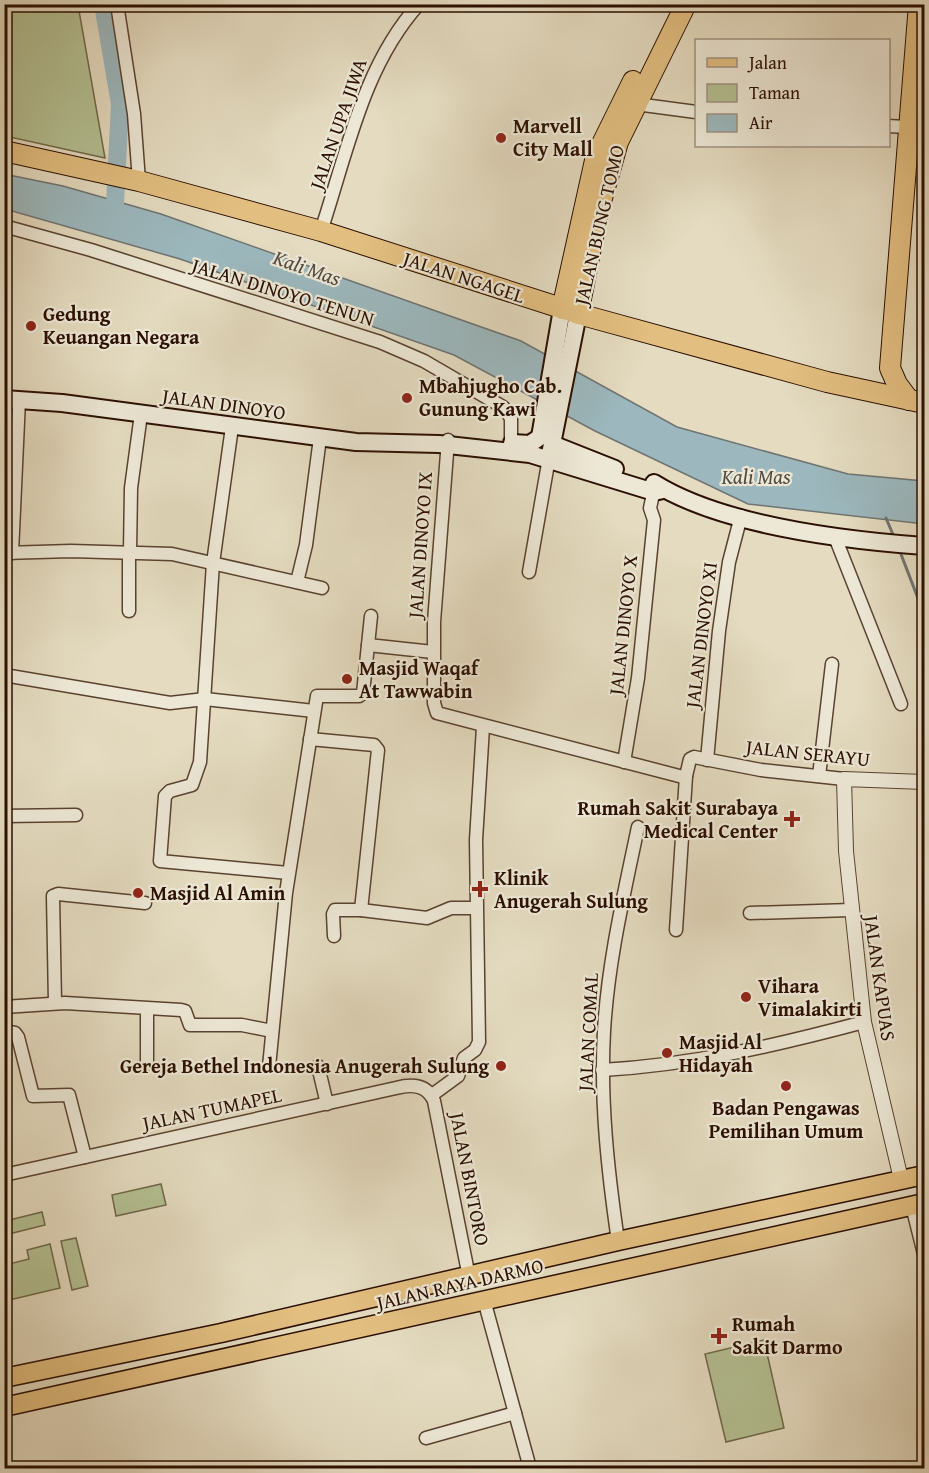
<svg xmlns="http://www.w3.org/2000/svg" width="929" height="1473" font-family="'Gentium Book Plus',serif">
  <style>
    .green { fill: #b4c093; stroke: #70684a; stroke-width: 1.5 }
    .water { fill: #9cb8be; stroke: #6f7472; stroke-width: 1.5 }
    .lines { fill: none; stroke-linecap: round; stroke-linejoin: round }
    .stream { stroke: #6f7472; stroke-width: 3 }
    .river { stroke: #9cb8be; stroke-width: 18 }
    .minor-casing { stroke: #594230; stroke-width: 15 }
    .tertiary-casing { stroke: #594230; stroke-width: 16 }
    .secondary-casing { stroke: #2b0f00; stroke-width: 20 }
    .primary-casing { stroke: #2b0f00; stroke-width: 21 }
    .trunk-casing { stroke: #2b0f00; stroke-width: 22 }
    .minor { stroke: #ede8d6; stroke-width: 12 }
    .tertiary { stroke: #ede8d6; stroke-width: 14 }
    .secondary { stroke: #ede8d6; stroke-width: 16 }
    .primary { stroke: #e2be80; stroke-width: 18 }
    .trunk { stroke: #e2be80; stroke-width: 20 }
    .poi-dot { fill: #8f2418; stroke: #ede8d6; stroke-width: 2 }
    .labels { text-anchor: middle; stroke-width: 4.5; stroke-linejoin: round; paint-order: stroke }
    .street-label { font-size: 20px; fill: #2b0f00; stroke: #ede8d6 }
    .poi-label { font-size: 20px; font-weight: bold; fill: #2b0f00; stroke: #ede8d6; text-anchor: start }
    .water-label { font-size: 21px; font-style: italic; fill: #534a42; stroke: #ede8d6 }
  </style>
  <rect width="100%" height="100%" fill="#e4dbc0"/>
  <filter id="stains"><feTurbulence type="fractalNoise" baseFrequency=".00333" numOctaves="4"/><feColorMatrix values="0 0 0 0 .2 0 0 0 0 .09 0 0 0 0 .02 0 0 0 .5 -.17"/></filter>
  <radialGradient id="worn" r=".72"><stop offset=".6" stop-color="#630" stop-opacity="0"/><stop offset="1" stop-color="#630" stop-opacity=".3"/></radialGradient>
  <g class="green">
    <path d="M5,4L78,5L105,158L5,136Z"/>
    <path d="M161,1184L166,1205L116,1216L112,1195Z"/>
    <path d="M42,1212L45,1225L5,1235V1221Z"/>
    <path d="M76,1238L88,1286L72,1290L61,1241Z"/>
    <path d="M50,1244L60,1288L5,1301V1265L29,1259L27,1250Z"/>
    <path d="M764,1340L784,1428L726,1442L705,1354Z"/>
  </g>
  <path class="water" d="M4,174L63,186L161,214L521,341L677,427L848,474L924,481V524L748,504L595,431L454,355L180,259L5,209Z"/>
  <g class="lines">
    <g class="stream">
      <path d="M886,518L894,537"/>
      <path d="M899,549L924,614"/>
    </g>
    <path class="river" d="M103,4L120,104L114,224"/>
    <defs>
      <g id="minor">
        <path d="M117,4L134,114L139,181"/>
        <path d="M636,104L696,112"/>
        <path d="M888,126L924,128"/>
        <path d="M4,226L91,250L380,342L424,361L503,407L511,418V443"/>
        <path d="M321,231C347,153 363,66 419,4"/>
        <path d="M232,427L213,563L200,762L192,785L170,791L165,796L160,861L288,873"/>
        <path d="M448,440L434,622V703L437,713L683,777L686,776L690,759L694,757L761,770L844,779"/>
        <path d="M835,537L901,704"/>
        <path d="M129,552V611"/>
        <path d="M130,552L131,488L141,414"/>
        <path d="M4,553L71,551L172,554L322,588"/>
        <path d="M12,553L19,400"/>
        <path d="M529,572L549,458"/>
        <path d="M297,582L306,545L320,438"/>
        <path d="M368,645L433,652"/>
        <path d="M4,675L170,703L205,699L314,711"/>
        <path d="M310,739L374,745L378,750L361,910"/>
        <path d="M707,760L719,631L729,562L741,516"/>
        <path d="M624,762L638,678L654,520L650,508L655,485"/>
        <path d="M819,776L832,664"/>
        <path d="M4,816L76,815"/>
        <path d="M750,913L851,910"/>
        <path d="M676,930L686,776"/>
        <path d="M334,936L333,914L335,910H361L427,918L451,908H476"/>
        <path d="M55,1003L53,896L58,894L145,903"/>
        <path d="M4,1007L65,1003L181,1010L185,1011L190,1025H242L272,1031"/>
        <path d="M147,1009V1064"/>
        <path d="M4,1031L15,1033L18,1037L33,1096L69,1095L85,1157"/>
        <path d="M318,1066L327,1104"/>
        <path d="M269,1067L286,893L317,696H359L363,693L371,616"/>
        <path d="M602,1070C692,1065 778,1045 864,1022"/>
        <path d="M432,1095L458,1076L464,1058L475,1050L479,1042L476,840L483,727"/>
        <path d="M4,1175L396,1088C411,1084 427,1084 434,1101L469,1277"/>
        <path d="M912,1206L924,1254"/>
        <path d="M618,1241C608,1172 600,1101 604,1031C608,962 624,894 638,827"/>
        <path d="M484,1300L530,1468"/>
        <path d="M426,1438L515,1413"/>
      </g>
      <path id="tertiary" d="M901,1179L864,1022L846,851L844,779L924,782"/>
      <g id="secondary">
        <path d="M4,399L62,403L356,442L439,444L530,454L654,492L663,490"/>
        <path d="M512,443L530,444L540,437L562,309"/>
        <path d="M552,444L615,469"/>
        <path d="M550,454L578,314"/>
        <path d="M654,483C723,526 843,540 924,546"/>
      </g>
      <g id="primary">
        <path d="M4,1378L221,1333L618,1241L924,1175"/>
        <path d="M4,1407L924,1203"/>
      </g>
      <g id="trunk">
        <path d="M4,151L139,181L321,231L586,316L827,382L924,403"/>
        <path d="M562,309L596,156L633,81"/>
        <path d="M578,314L598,212L618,142L686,4"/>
        <path d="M909,400L897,384L890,368L919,4"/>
      </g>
    </defs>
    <use href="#minor" class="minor-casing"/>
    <use href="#tertiary" class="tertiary-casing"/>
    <use href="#secondary" class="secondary-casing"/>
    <use href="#primary" class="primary-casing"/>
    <use href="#trunk" class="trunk-casing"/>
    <use href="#minor" class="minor"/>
    <use href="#tertiary" class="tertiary"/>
    <use href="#secondary" class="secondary"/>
    <use href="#primary" class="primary"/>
    <use href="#trunk" class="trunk"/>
  </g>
  <g class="poi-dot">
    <circle cx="501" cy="138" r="6"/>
    <circle cx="31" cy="326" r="6"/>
    <circle cx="407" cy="398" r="6"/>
    <circle cx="347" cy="679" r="6"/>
    <path d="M789 810h6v6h6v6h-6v6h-6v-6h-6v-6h6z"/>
    <path d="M477 880h6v6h6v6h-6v6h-6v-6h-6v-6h6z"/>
    <circle cx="138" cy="893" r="6"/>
    <circle cx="746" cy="997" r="6"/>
    <circle cx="667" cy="1053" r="6"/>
    <circle cx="501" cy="1066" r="6"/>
    <circle cx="786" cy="1086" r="6"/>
    <path d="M716 1327h6v6h6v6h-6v6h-6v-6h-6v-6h6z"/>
  </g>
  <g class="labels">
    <g class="street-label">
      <text transform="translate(338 124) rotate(-71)" y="7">JALAN UPA JIWA</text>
      <text transform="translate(599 225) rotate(-77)" y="7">JALAN BUNG TOMO</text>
      <text transform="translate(464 277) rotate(18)" y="7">JALAN NGAGEL</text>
      <text transform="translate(283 292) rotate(17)" y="7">JALAN DINOYO TENUN</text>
      <text transform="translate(224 404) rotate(8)" y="7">JALAN DINOYO</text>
      <text transform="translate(420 545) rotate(-86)" y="7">JALAN DINOYO IX</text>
      <text transform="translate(623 625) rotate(-84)" y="7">JALAN DINOYO X</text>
      <text transform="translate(701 635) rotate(-83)" y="7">JALAN DINOYO XI</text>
      <text transform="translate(808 753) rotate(6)" y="7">JALAN SERAYU</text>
      <text transform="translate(880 978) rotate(82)" y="7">JALAN KAPUAS</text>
      <text transform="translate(588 1032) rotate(-87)" y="7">JALAN COMAL</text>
      <text transform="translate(212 1109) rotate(-12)" y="7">JALAN TUMAPEL</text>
      <text transform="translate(470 1179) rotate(79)" y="7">JALAN BINTORO</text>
      <text transform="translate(460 1284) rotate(-13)" y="7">JALAN RAYA DARMO</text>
    </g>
    <g class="poi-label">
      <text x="513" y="133">Marvell<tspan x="513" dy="23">City Mall</tspan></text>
      <text x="43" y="321">Gedung<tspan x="43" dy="23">Keuangan Negara</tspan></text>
      <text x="419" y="393">Mbahjugho Cab.<tspan x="419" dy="23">Gunung Kawi</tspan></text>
      <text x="359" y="675">Masjid Waqaf<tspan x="359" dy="23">At Tawwabin</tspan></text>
      <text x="778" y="815" text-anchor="end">Rumah Sakit Surabaya<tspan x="778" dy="23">Medical Center</tspan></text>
      <text x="494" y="885">Klinik<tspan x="494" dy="23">Anugerah Sulung</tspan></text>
      <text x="150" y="900">Masjid Al Amin</text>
      <text x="758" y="993">Vihara<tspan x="758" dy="23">Vimalakirti</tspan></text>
      <text x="679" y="1049">Masjid Al<tspan x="679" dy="23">Hidayah</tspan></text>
      <text x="489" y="1073" text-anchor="end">Gereja Bethel Indonesia Anugerah Sulung</text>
      <text x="786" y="1115" text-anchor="middle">Badan Pengawas<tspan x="786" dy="23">Pemilihan Umum</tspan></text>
      <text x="732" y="1331">Rumah<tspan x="732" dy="23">Sakit Darmo</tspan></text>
    </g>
    <g class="water-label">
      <text transform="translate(307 268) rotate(19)" y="7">Kali Mas</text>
      <text x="756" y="484">Kali Mas</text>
    </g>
  </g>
  <rect width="929" height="1473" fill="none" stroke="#e4dbc0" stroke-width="24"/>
  <rect x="6" y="6" width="917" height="1461" fill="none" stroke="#2b0f00" stroke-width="3"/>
  <rect x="12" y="12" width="905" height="1449" fill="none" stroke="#2b0f00" stroke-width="1.5"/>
  <rect x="695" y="39" width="195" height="108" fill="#ede8d6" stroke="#9f9180" stroke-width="1.5"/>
  <rect x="707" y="58" width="30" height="9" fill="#e2be80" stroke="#9f9180" stroke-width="1.5"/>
  <text x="749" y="69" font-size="18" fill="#2b0f00">Jalan</text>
  <rect x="707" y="84" width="30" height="18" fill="#b4c093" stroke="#9f9180" stroke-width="1.5"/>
  <text x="749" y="99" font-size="18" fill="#2b0f00">Taman</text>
  <rect x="707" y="114" width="30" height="18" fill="#9cb8be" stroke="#9f9180" stroke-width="1.5"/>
  <text x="749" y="129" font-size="18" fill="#2b0f00">Air</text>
  <rect width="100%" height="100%" filter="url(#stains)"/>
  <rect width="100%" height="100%" fill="url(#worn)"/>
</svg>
